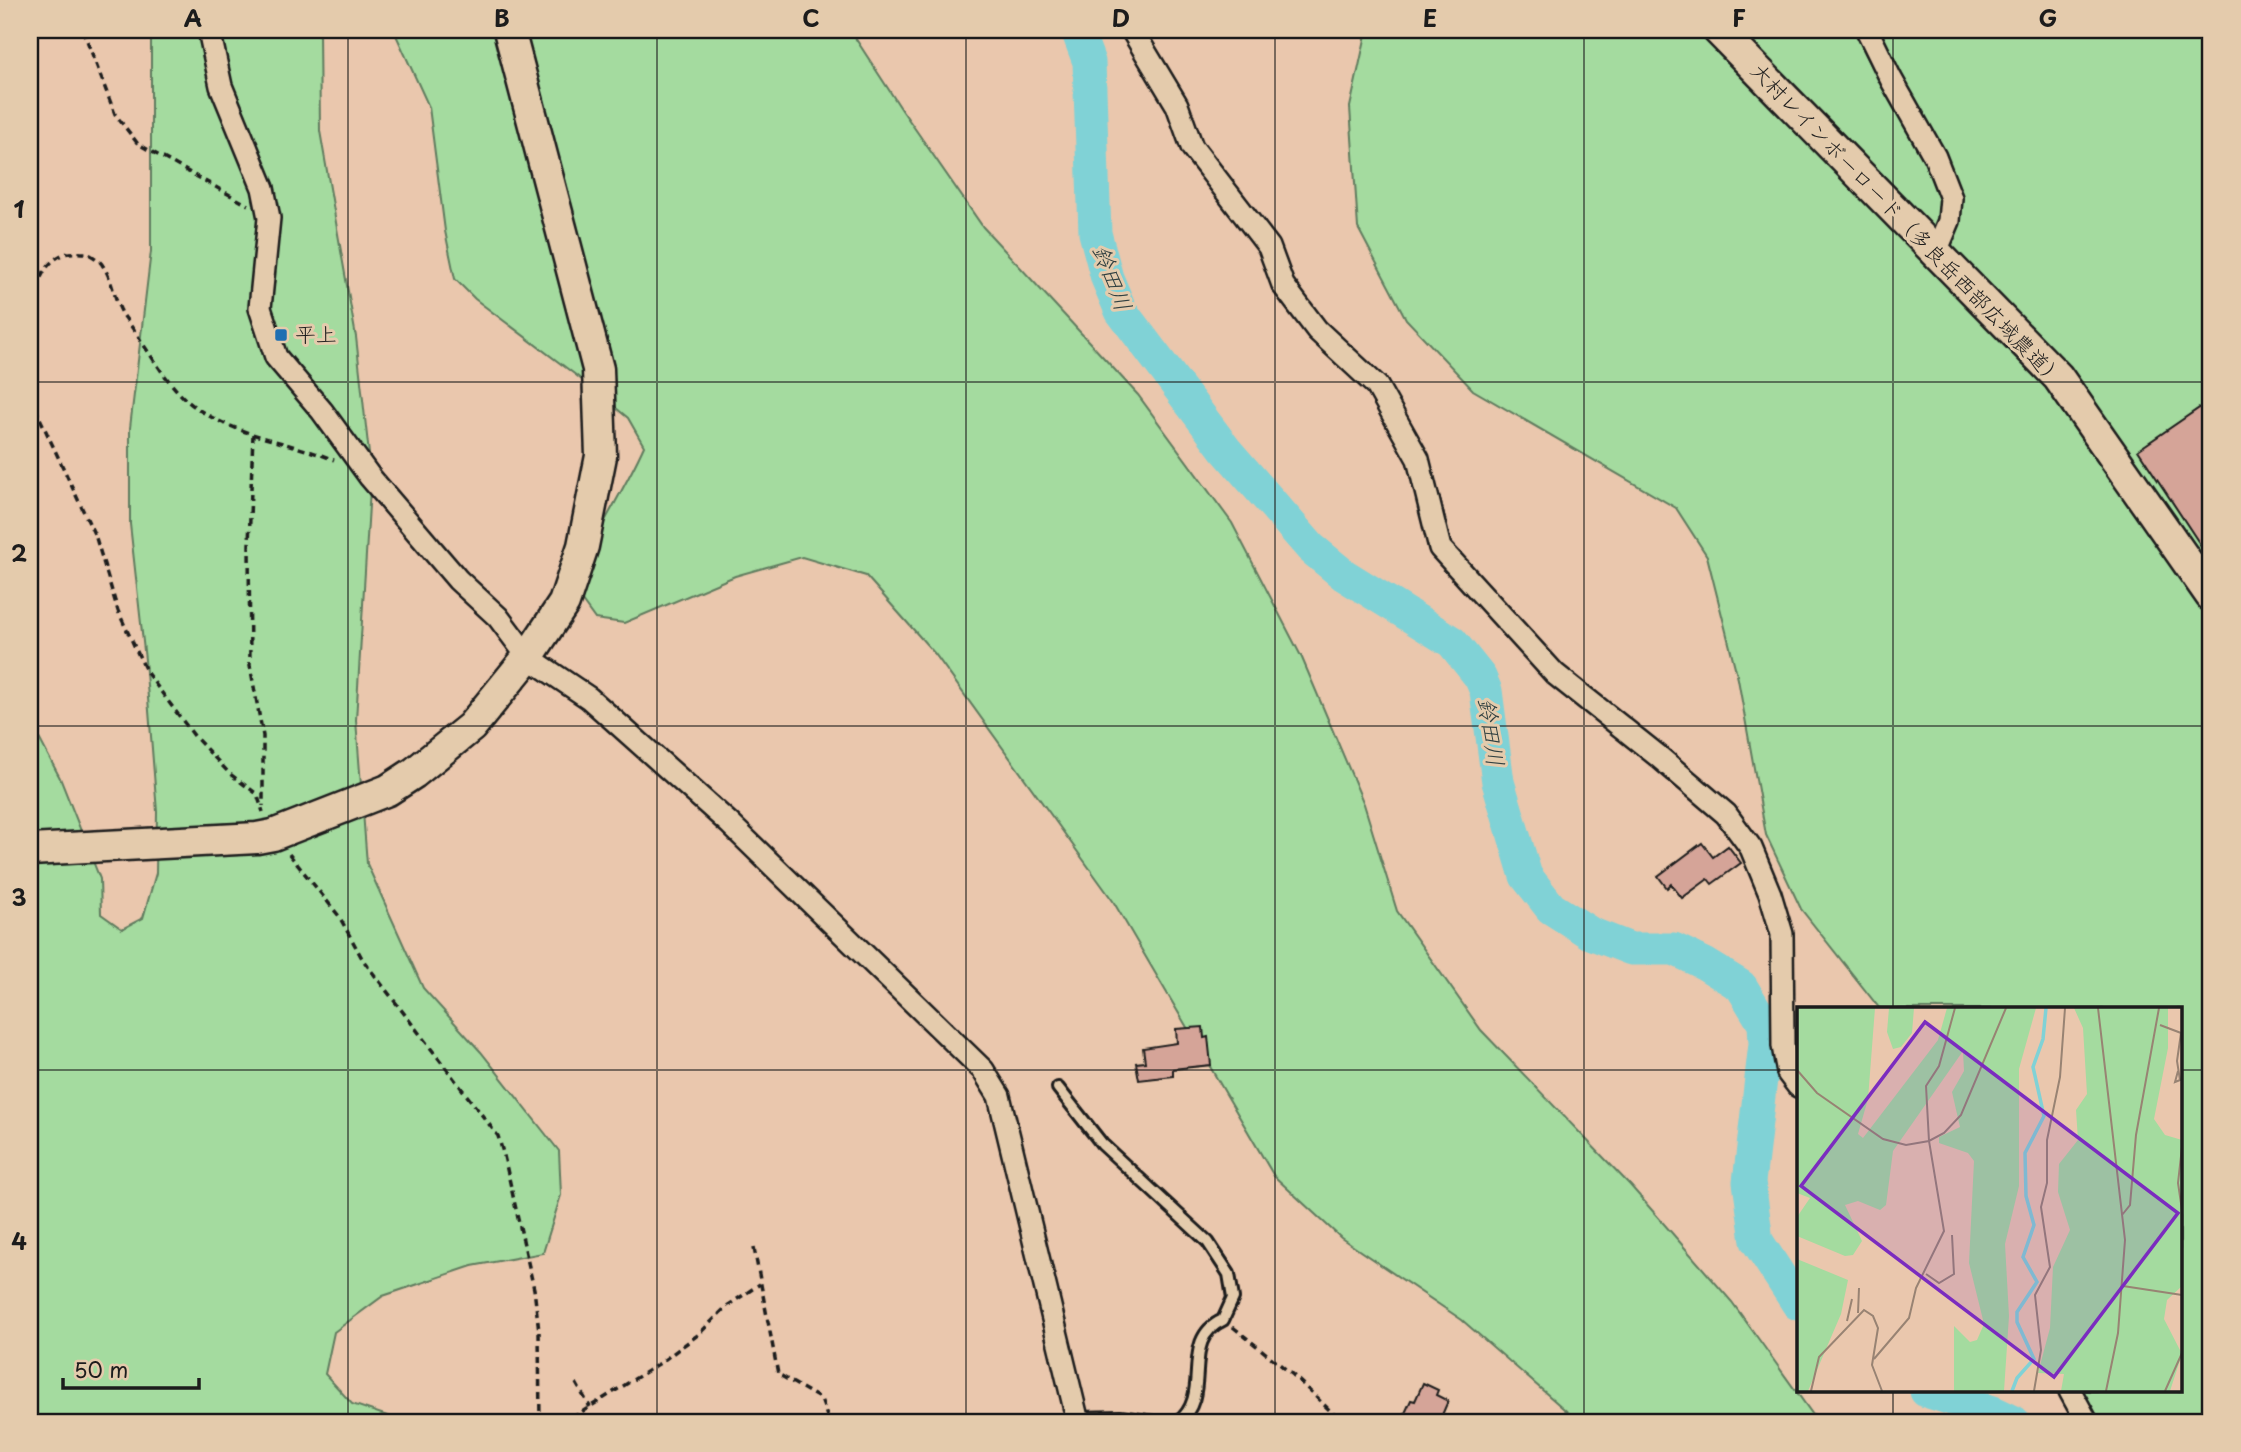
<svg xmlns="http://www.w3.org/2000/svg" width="2241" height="1452" font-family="'Playpen Sans','Klee One',sans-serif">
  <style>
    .green { fill: #a4db9f; stroke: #607c5e; stroke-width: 2 }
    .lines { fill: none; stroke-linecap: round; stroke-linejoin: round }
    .river { stroke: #80d2d6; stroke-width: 33 }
    .building { fill: #d5a498; stroke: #1c1c1c; stroke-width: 2 }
    .lane-casing { stroke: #1c1c1c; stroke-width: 16 }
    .street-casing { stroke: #1c1c1c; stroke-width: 26 }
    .secondary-casing { stroke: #1c1c1c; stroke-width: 35 }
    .path { stroke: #1c1c1c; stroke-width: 3.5; stroke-dasharray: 7 5; stroke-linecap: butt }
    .lane { stroke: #e4cbac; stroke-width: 10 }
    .street { stroke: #e4cbac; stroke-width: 21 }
    .secondary { stroke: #e4cbac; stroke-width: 30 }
    .grid { fill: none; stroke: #1c1c1c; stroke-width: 2; stroke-opacity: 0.55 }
    .poi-dot { fill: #1f6fb2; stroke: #e4cbac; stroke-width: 2.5 }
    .labels { text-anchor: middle; stroke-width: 6; stroke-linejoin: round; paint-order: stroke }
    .street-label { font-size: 21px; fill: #1c1c1c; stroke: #e4cbac }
    .poi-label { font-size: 21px; fill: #1c1c1c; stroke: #e4cbac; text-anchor: start }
    .water-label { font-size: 23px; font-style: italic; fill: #304041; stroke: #e4cbac }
    .inset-river { fill: none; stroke: #80d2d6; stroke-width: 3.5 }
    .inset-road { fill: none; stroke: #988373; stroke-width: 2 }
    .view { fill: #7b2cbf; fill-opacity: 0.15; stroke: #7b2cbf; stroke-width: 3.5 }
    .inset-edge { fill: none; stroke: #1c1c1c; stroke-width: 3.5 }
    .neatline { fill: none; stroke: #1c1c1c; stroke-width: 2.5 }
    .grid-label { font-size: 23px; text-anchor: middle; font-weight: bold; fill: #1c1c1c }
  </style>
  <rect width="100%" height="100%" fill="#eac7ad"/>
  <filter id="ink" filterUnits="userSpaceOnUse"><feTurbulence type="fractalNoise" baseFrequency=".0143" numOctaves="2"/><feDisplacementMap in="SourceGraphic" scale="14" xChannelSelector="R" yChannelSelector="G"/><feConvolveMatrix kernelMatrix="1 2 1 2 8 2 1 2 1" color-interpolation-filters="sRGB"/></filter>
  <g filter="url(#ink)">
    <g class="green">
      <path d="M149,30H319L320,131L356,337L371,472L356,720L367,864L423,988L481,1052L559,1151L561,1195L543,1253L472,1266L383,1296L334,1332L325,1374L352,1404L405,1422H30V721L60,778L100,879L101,914L122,929L143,918L156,873L157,812L145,660L130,524V428L151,251V39Z"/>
      <path d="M387,30H850L902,110L983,227L1138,395L1232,523L1302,658L1364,804L1397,911L1481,1030L1630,1185L1732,1302L1818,1422H1579L1462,1320L1341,1238L1274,1176L1113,901L935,654L866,576L802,557L735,576L624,623L595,619L571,586C593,538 622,495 644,446L628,418L577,376L475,299L455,279L445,231L429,107L396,35Z"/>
      <path d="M1367,30H2211V1422H2086L2072,1391H2180V1009H1880L1801,909L1766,835L1738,679L1707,556L1676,508L1473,390L1406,319L1358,228L1350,107Z"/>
    </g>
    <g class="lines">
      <g class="river">
        <path d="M1077,30L1089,62L1095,233L1107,278L1121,311L1225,449L1311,548L1344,575L1452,642L1480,677L1486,691L1498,782L1526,876L1551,908L1590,933L1631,949H1674L1705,964L1741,986L1764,1024L1765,1044L1749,1182L1757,1241L1798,1304"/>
        <path d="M1926,1391L1993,1412L2014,1422"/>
      </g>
    </g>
    <g class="building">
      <path d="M2211,400V561L2138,450Z"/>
      <path d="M1702,843L1713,857L1728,846L1741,863L1712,884L1708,879L1682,898L1671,884L1667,888L1658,876Z"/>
      <path d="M1203,1027L1204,1038L1208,1037L1211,1065L1173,1069V1076L1139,1080L1136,1063L1145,1062L1143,1048L1177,1043L1176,1029Z"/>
      <path d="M1423,1383L1438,1390L1436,1395L1448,1401L1439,1422H1401L1411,1400L1415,1401Z"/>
    </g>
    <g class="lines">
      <defs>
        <g id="lane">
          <path d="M1058,1088L1102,1144L1208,1242L1229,1274L1233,1298L1223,1320C1178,1340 1214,1395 1178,1422"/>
          <path d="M1078,1418L1120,1417L1153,1422"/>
        </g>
        <g id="street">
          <path d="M209,30L221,86L263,188L269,218L260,308L276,357L322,411L370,477L458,580L498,617L528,657L589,698L729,823L983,1070L999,1096L1078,1422"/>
          <path d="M1132,30L1177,105L1192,147L1269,247L1283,285L1317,330L1377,386L1418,459L1440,548L1555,674L1658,756L1726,814L1751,848L1770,894L1782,934L1783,1046L1788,1073L1798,1086"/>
          <path d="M1867,30L1891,79L1935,157L1951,198L1949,221L1936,252"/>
          <path d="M2070,1391L2087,1422"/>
        </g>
        <g id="secondary">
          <path d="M1718,30L2058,377L2211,596"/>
          <path d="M30,850L257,838L273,835L388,790L414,773L471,727L528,657L564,603L583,546L601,456L598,369L509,30"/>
        </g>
      </defs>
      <use href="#lane" class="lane-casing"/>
      <use href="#street" class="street-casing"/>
      <use href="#secondary" class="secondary-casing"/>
      <g class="path">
        <path d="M83,30L115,114L138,144L248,205"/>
        <path d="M30,324C33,301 37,265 64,254C70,252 80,253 87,253C92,256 100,260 103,266C114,282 114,304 126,319C146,346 168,388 195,407C236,436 288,441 334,460"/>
        <path d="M30,397L96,538L118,611L147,673L195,737L230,774L257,794L263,812"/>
        <path d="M253,434L249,545L250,665L263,736V806"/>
        <path d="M289,854L339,916L363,960L498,1136L504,1156L534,1289L539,1331L540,1422"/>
        <path d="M754,1248L778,1374L821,1399L829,1422"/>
        <path d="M1233,1327L1293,1375L1342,1422"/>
        <path d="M576,1383L590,1407"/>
        <path d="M572,1418L660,1363L699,1334L727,1306L760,1284"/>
      </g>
      <use href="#lane" class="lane"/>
      <use href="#street" class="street"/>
      <use href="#secondary" class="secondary"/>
    </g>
  </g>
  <path class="grid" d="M348,30V1422M657,30V1422M966,30V1422M1275,30V1422M1584,30V1422M1893,30V1009M30,382H2211M30,726H2211M30,1070H1798M2180,1070H2211M1893,1391V1422"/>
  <rect class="poi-dot" x="274" y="328" width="14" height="14" rx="3.5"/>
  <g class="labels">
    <g class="street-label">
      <text transform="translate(1907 225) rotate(46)" y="7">大村レインボーロード（多良岳西部広域農道）</text>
    </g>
    <g class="poi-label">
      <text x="295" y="342">平上</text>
    </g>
    <g class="water-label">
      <text transform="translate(1112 278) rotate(69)" y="8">鈴田川</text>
      <text transform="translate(1491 732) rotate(82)" y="8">鈴田川</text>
    </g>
  </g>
  <g transform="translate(1797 1007)">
    <rect width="385" height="385" fill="#eac7ad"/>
    <path d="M0,1H78L71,92L61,127L66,131L141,33L150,1H239L222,62V179L208,237L212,309L207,384H157V319L173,335L180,333L187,317L172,256L177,154L171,146L142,136V130L163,120L155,85L167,64L166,44L96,144L89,198L83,203L61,194L48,198L65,234L56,248L48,249L0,229V210L13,191L0,186ZM92,1H117L115,26L104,40L96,42L90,25ZM277,1H371V41L357,112L368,128L385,133V279L370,293L367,312L385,347L373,384H264L267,367L241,366L253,321L256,260L273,223L261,185L262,157L281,133L279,103L290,87L286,21ZM0,252L51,273L44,307L11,384H0Z" fill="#a4db9f"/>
    <path class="inset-river" d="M215,384L220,371L237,352L220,315V305L240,275L226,250L237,218L229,189L228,146L247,109L236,60L246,32L249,1"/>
    <path class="inset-road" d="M301,1L328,233L321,326L309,384M363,18L384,26L380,54L383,73L378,75L381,64M0,63L20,86L86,132L109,138L132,134L147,126L164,108L209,1M385,140L381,176L385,203M325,208L333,198L339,128L362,1M129,267L142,276L157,267L155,228M326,279L385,288M61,306L62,281M50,314L55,292M77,352L112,311L119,281L147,224L132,134L129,79L142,59L158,1M14,384L22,350L67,303L76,309L81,321L75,358L85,384M237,384L244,343L238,288L253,260L244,200L250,176V133L263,70L268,1M368,384L385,346"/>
    <path class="view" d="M128,15L381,206L257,370L4,179Z"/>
    <rect width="385" height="385" class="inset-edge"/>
  </g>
  <rect width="2241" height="1452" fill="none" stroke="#e4cbac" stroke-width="77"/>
  <path d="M63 1378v10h136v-10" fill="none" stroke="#1c1c1c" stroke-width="3.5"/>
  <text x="74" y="1378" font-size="21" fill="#1c1c1c" stroke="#e4cbac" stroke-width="5" paint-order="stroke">50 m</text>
  <rect x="38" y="38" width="2164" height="1376" class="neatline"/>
  <g class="grid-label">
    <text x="193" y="27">A</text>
    <text x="502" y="27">B</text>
    <text x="811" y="27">C</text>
    <text x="1121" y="27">D</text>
    <text x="1430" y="27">E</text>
    <text x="1739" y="27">F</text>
    <text x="2048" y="27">G</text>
    <text x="19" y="218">1</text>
    <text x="19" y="562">2</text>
    <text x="19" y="906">3</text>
    <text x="19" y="1250">4</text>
  </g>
</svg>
